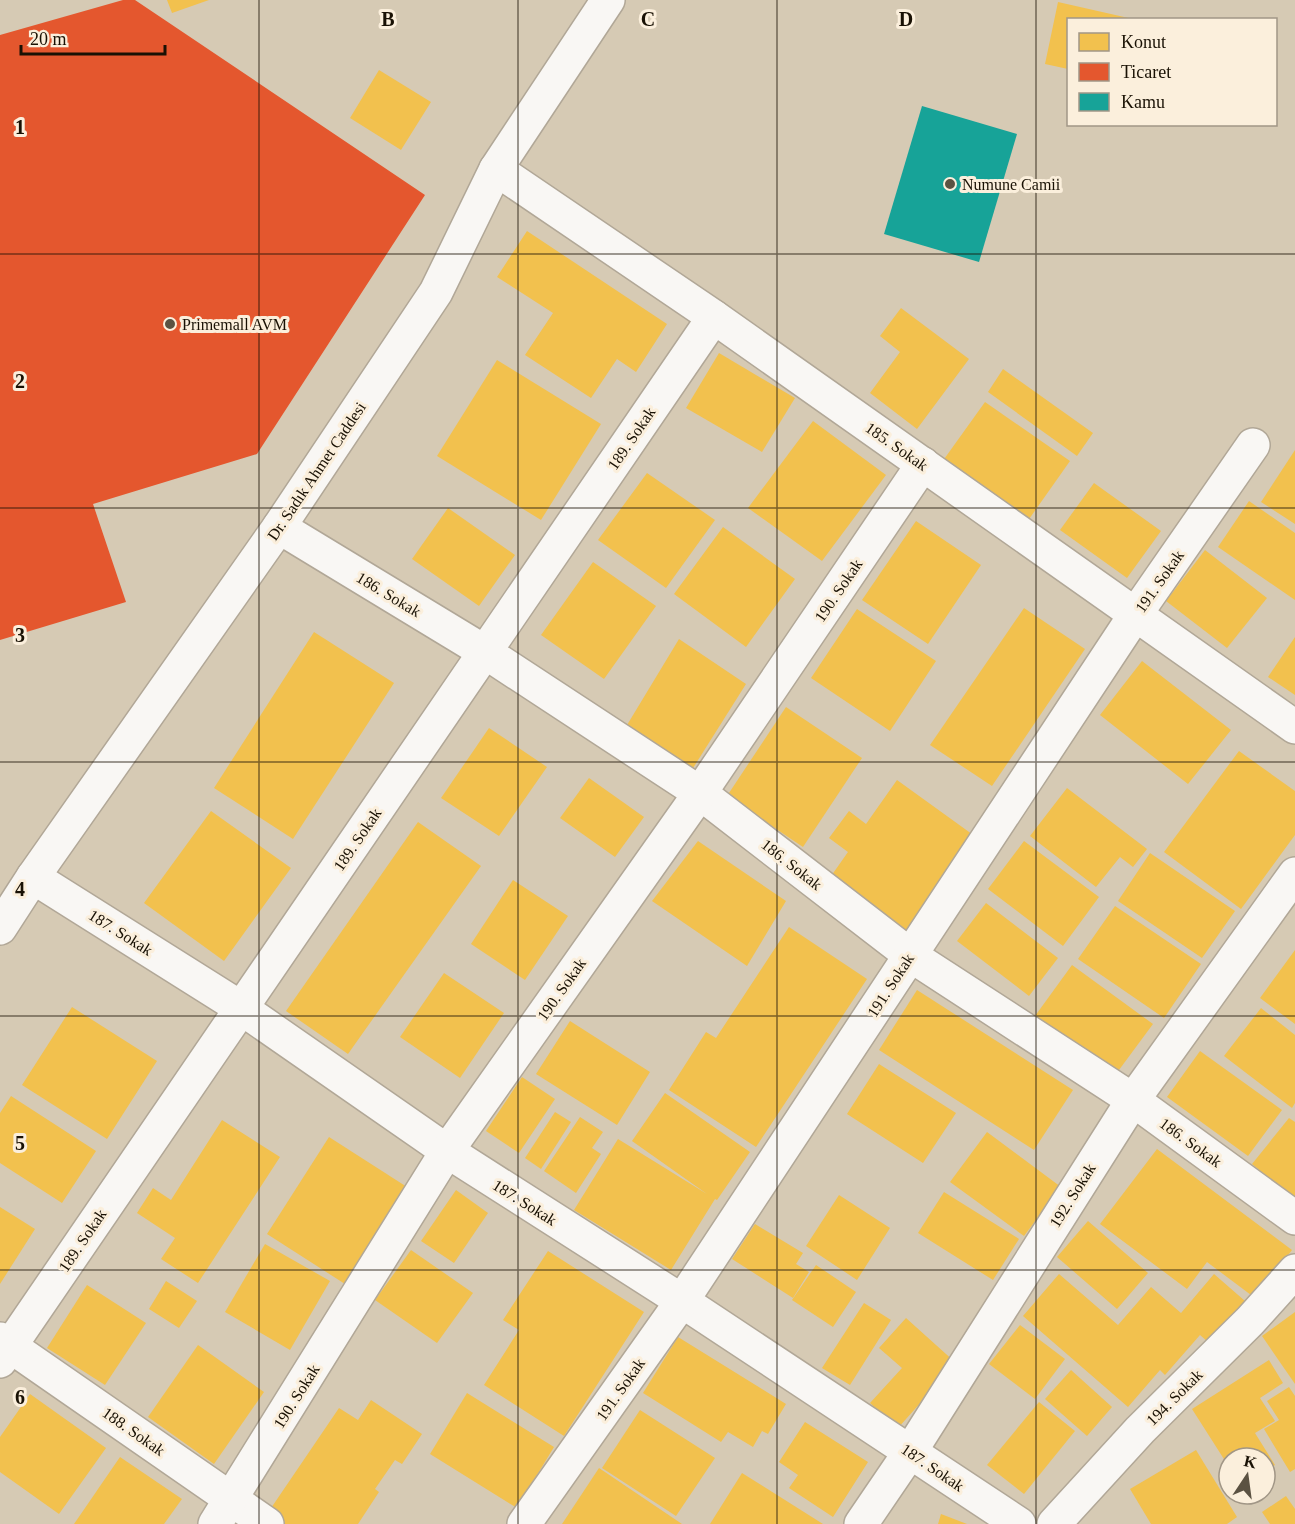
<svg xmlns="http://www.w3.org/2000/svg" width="1295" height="1524" font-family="Georgia,serif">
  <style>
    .homes { fill: #f2c14e }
    .shops { fill: #e4572e }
    .public { fill: #17a398 }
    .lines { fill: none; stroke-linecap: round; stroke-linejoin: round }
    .minor-casing { stroke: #b1a797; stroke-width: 36 }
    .tertiary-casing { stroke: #b1a797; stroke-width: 36 }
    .minor { stroke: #f9f7f4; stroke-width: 33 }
    .tertiary { stroke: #f9f7f4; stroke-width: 33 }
    .grid { fill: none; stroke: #191104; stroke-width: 1.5; stroke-opacity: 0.55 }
    .poi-dot { fill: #5b5242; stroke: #fbefdc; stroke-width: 2 }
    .labels { text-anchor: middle; stroke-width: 6; stroke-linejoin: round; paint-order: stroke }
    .poi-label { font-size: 16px; fill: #191104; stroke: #fbefdc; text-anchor: start }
    .street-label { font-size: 16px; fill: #191104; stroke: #fbefdc }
    .grid-label { font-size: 20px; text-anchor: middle; font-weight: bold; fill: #191104; stroke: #fbefdc; stroke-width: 6; stroke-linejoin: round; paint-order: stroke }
  </style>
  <rect width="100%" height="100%" fill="#d6cab4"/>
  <g class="homes">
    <path d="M167,0H209L172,13Z"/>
    <path d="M1058,2L1133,19V20H1068V69L1045,64Z"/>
    <path d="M379,70L431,102L401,150L350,118Z"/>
    <path d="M527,231L667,324L636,372L617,359L591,398L525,355L553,313L497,277Z"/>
    <path d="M901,308L969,359L917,429L870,393L900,352L880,336Z"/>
    <path d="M719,353L795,398L762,452L686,408Z"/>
    <path d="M497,360L601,424L541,520L437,456Z"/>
    <path d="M1003,369L1093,433L1077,456L988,392Z"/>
    <path d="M985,402L1070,461L1027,522L942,462Z"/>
    <path d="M813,421L886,475L822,561L748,508Z"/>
    <path d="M1295,450V524L1261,502Z"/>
    <path d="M647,473L715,520L666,588L598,540Z"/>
    <path d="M1094,483L1161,531L1127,578L1060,530Z"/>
    <path d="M1249,501L1295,533V600L1218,547Z"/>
    <path d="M448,508L515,555L479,606L412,559Z"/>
    <path d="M916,521L981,565L928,644L862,600Z"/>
    <path d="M723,527L795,579L746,647L674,594Z"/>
    <path d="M1205,550L1267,598L1227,648L1166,601Z"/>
    <path d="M593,562L656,606L604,679L541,635Z"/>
    <path d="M1024,608L1085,649L992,786L930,745Z"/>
    <path d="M857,609L936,661L890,731L811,678Z"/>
    <path d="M314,632L394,683L293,839L214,788Z"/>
    <path d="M1295,637V695L1268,677Z"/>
    <path d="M679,639L746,684L688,776L624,730Z"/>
    <path d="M1142,661L1231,730L1188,784L1100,715Z"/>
    <path d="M786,707L862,758L803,847L727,796Z"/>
    <path d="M489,728L547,767L499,836L441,798Z"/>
    <path d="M1239,751L1295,791V835L1241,909L1164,852Z"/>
    <path d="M589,778L644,817L615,857L560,818Z"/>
    <path d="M897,780L976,837L905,934L829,879L848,852L829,838L849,811L866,824Z"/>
    <path d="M1067,788L1147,849L1133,867L1120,857L1096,887L1030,836Z"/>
    <path d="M211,811L291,868L224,961L144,903Z"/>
    <path d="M418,822L481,866L348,1054L286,1011Z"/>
    <path d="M698,841L786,901L747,966L652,901Z"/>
    <path d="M1024,841L1099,897L1063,946L988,889Z"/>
    <path d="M1150,853L1235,911L1202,958L1118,901Z"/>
    <path d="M513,880L568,916L525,980L471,944Z"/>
    <path d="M986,903L1058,958L1029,996L957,941Z"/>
    <path d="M1115,906L1201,964L1164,1018L1078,959Z"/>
    <path d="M789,927L867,979L756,1147L669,1090L706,1032L716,1038Z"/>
    <path d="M1295,950V1024L1260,998Z"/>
    <path d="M1072,965L1153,1024L1116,1074L1035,1016Z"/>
    <path d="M444,973L504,1013L460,1078L400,1037Z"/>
    <path d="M917,990L1073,1090L1034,1150L879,1050Z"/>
    <path d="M72,1007L157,1061L107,1139L22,1085Z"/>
    <path d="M1261,1008L1295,1035V1103L1292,1108L1224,1056Z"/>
    <path d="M570,1021L650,1072L617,1125L536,1074Z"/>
    <path d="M1200,1051L1282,1110L1248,1156L1167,1097Z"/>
    <path d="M879,1064L956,1113L923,1163L847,1114Z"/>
    <path d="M522,1077L555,1099L519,1153L486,1131Z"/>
    <path d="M665,1093L750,1152L717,1200L715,1199L671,1270L574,1210L618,1139L707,1194L632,1141Z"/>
    <path d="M11,1096L96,1151L62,1203L0,1163V1113Z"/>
    <path d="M555,1112L571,1122L541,1169L525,1158Z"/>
    <path d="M580,1117L603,1132L592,1148L601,1154L576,1193L544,1171Z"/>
    <path d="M1289,1118L1295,1122V1200L1252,1164Z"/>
    <path d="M222,1120L280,1157L198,1283L161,1259L175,1238L137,1213L153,1188L171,1200Z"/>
    <path d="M987,1132L1061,1187L1024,1236L950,1182Z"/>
    <path d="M329,1137L407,1187L345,1284L267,1234Z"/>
    <path d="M1157,1149L1292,1250L1255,1298L1207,1262L1187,1289L1100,1224Z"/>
    <path d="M456,1190L488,1213L454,1263L421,1241Z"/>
    <path d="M944,1192L1019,1239L993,1280L918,1233Z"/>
    <path d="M839,1195L890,1228L857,1280L806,1246Z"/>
    <path d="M0,1207L35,1229L0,1284Z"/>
    <path d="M1088,1221L1148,1273L1117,1309L1057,1257Z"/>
    <path d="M755,1224L803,1253L796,1264L809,1272L793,1298L732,1259Z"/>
    <path d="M265,1244L330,1281L290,1350L225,1312Z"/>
    <path d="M411,1250L473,1293L437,1343L375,1300Z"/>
    <path d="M548,1251L644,1312L564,1436L484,1385L519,1330L503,1320Z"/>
    <path d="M816,1265L856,1292L833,1327L792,1300Z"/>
    <path d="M1059,1274L1118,1325L1151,1287L1181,1313L1214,1274L1245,1301L1208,1342L1200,1335L1165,1375L1160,1370L1128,1407L1023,1316Z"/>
    <path d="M166,1281L197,1301L179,1328L149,1309Z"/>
    <path d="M87,1285L146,1323L105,1385L47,1348Z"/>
    <path d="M864,1303L891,1320L850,1385L822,1368Z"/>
    <path d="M1295,1312V1384L1262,1336Z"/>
    <path d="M906,1318L956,1363L898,1428L870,1403L902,1368L879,1348Z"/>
    <path d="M1020,1325L1065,1359L1035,1399L989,1364Z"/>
    <path d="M678,1337L786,1404L768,1434L762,1431L753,1447L728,1432L721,1442L643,1393Z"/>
    <path d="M198,1345L264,1392L214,1464L148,1417Z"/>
    <path d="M1269,1360L1283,1383L1260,1398L1275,1421L1255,1433L1275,1465L1265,1471V1458H1229V1467L1192,1409Z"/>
    <path d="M1071,1370L1112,1407L1087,1436L1045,1399Z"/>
    <path d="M1289,1387L1295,1396V1469L1290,1472L1264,1429L1279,1420L1267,1401Z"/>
    <path d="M467,1393L554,1447L517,1508L430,1454Z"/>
    <path d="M30,1394L106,1448L59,1514L0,1472V1437Z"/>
    <path d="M371,1400L422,1434L402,1464L395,1460L375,1489L379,1492L358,1524H283L267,1514L339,1408L358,1420Z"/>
    <path d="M1039,1402L1075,1431L1024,1494L987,1465Z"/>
    <path d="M640,1410L715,1458L676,1516L602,1468Z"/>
    <path d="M805,1422L868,1462L833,1517L789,1488L798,1475L779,1462Z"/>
    <path d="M1196,1450L1237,1517L1227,1524H1151L1130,1489Z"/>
    <path d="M120,1457L182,1499L164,1524H74Z"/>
    <path d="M599,1468L682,1524H562Z"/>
    <path d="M742,1473L823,1524H710Z"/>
    <path d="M1286,1496L1295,1509V1524H1270L1262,1512Z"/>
    <path d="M941,1514L967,1524H938Z"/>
  </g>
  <path class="shops" d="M123,0H135L425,195L257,454L93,504L126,602L0,640V35Z"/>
  <path class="public" d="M922,106L1017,134L979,262L884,234Z"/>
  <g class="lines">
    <defs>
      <g id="minor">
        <path d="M496,169L714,317L1295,727"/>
        <path d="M279,527L485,652L700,793L910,955L1133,1100L1295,1218"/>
        <path d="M33,877L241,1008L447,1151L682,1301L1019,1524"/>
        <path d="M0,1339L267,1524"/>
        <path d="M0,1361L714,317"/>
        <path d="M215,1524L447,1151L700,793L923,464"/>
        <path d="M524,1524L682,1301L1135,615L1253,445"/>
        <path d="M861,1524L910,1452L1133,1100L1295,874"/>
        <path d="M1054,1524L1140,1430L1250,1321L1295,1271"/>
      </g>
      <path id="tertiary" d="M0,928L33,877L279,527L436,292L496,169L608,0"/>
    </defs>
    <use href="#minor" class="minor-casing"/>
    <use href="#tertiary" class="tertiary-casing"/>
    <use href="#minor" class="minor"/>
    <use href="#tertiary" class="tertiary"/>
  </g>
  <path class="grid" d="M259,0V1524M518,0V1524M777,0V1524M1036,0V1524M0,254H1295M0,508H1295M0,762H1295M0,1016H1295M0,1270H1295"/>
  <g class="poi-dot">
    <circle cx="950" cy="184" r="6"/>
    <circle cx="170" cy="324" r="6"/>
  </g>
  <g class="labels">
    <g class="poi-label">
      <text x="962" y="190">Numune Camii</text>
      <text x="182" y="330">Primemall AVM</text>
    </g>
    <g class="street-label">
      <text transform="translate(631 438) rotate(-56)" y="6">189. Sokak</text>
      <text transform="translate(897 446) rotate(35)" y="6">185. Sokak</text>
      <text transform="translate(316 471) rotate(-56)" y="6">Dr. Sadık Ahmet Caddesi</text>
      <text transform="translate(1159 581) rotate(-55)" y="6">191. Sokak</text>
      <text transform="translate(838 590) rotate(-56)" y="6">190. Sokak</text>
      <text transform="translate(389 594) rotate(31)" y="6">186. Sokak</text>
      <text transform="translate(357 839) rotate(-56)" y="6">189. Sokak</text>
      <text transform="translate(792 864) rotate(38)" y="6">186. Sokak</text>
      <text transform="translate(121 932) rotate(32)" y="6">187. Sokak</text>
      <text transform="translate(890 985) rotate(-57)" y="6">191. Sokak</text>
      <text transform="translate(561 989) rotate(-55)" y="6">190. Sokak</text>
      <text transform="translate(1191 1142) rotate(36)" y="6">186. Sokak</text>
      <text transform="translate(1072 1195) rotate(-58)" y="6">192. Sokak</text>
      <text transform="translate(525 1202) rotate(32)" y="6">187. Sokak</text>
      <text transform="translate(82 1240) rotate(-56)" y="6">189. Sokak</text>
      <text transform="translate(620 1389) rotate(-55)" y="6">191. Sokak</text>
      <text transform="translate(296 1396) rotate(-58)" y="6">190. Sokak</text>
      <text transform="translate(1174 1397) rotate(-45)" y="6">194. Sokak</text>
      <text transform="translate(134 1431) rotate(35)" y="6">188. Sokak</text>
      <text transform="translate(933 1467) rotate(34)" y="6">187. Sokak</text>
    </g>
  </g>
  <g class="grid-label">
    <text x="388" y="26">B</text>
    <text x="648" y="26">C</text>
    <text x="906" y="26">D</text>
    <text x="20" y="134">1</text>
    <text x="20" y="388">2</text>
    <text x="20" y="642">3</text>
    <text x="20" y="896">4</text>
    <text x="20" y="1150">5</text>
    <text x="20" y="1404">6</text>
  </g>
  <rect x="1067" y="18" width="210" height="108" fill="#fbefdc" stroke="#a19686" stroke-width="1.5"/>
  <rect x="1079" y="33" width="30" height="18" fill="#f2c14e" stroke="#a19686" stroke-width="1.5"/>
  <text x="1121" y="48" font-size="18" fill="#191104">Konut</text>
  <rect x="1079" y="63" width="30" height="18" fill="#e4572e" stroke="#a19686" stroke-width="1.5"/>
  <text x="1121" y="78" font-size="18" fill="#191104">Ticaret</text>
  <rect x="1079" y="93" width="30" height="18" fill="#17a398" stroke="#a19686" stroke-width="1.5"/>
  <text x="1121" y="108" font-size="18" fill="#191104">Kamu</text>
  <g transform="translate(1247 1476) rotate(13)"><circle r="28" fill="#fbefdc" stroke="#a19686" stroke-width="1.5"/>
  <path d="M0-4.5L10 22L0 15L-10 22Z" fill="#5b5242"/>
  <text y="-9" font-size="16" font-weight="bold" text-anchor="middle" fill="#191104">K</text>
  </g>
  <path d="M21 45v9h144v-9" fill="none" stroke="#191104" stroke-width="3"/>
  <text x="30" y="45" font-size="18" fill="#191104" stroke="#fbefdc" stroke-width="4.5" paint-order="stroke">20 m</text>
</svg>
